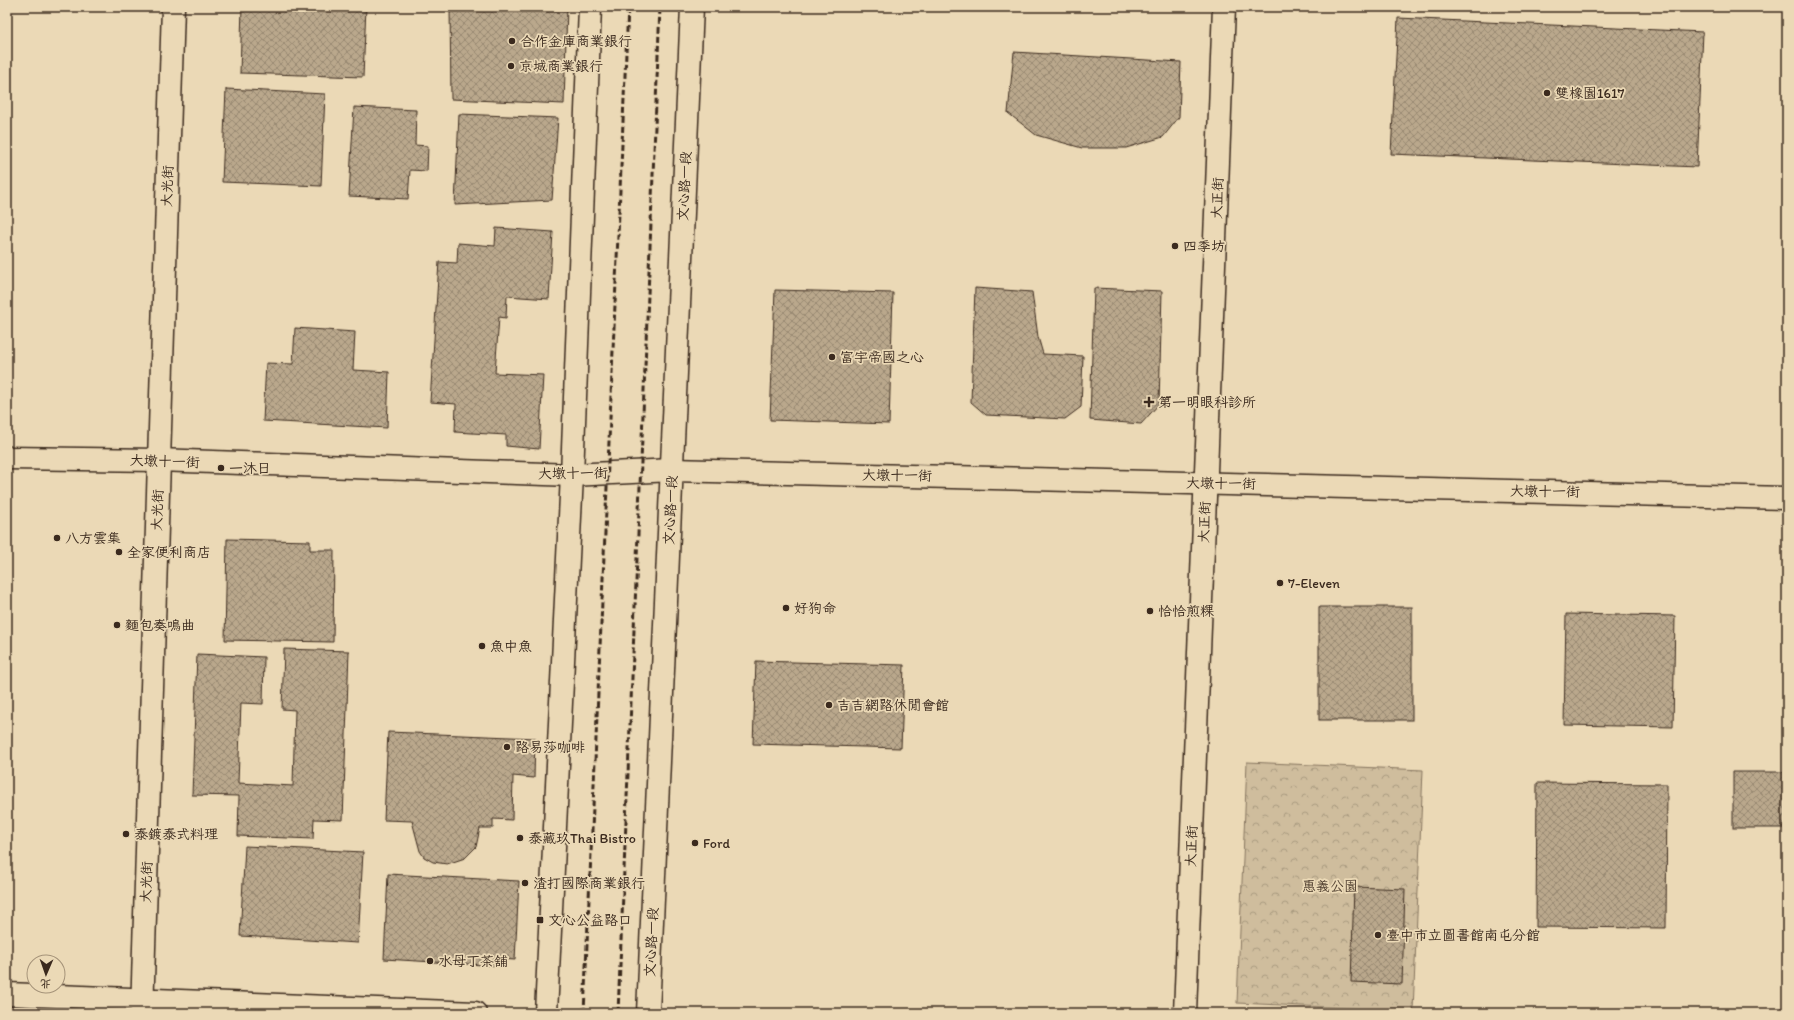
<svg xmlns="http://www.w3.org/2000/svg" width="1794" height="1020" font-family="Itim,'LXGW WenKai TC',sans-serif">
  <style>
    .forest { fill: url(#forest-crowns); stroke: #85745e }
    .building { fill: url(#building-cross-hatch); stroke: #3b2a1e }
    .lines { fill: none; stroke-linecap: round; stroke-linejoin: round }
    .street-casing { stroke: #3b2a1e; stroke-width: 25 }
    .secondary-casing { stroke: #3b2a1e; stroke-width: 25 }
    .street { stroke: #ebd9b6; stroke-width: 22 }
    .secondary { stroke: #ebd9b6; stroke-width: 22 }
    .rail { stroke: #3b2a1e; stroke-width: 3; stroke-dasharray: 6 3; stroke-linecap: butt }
    .poi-dot { fill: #3b2a1e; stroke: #ebd9b6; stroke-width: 1.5 }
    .labels { text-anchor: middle; stroke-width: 3.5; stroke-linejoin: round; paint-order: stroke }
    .poi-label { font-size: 14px; fill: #3b2a1e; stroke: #ebd9b6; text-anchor: start }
    .street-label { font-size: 14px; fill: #3b2a1e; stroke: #ebd9b6 }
    .park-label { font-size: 14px; fill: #514031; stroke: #ebd9b6 }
  </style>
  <defs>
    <pattern id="forest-crowns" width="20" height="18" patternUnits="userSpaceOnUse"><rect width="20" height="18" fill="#cfbd9d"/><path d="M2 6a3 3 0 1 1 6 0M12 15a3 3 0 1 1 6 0" fill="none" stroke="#a99a7f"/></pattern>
    <pattern id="building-cross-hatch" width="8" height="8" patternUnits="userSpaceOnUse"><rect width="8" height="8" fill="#baa88c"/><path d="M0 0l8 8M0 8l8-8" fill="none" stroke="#988972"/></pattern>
  </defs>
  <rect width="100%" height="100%" fill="#ebd9b6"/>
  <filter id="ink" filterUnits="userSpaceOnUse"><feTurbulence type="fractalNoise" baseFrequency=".025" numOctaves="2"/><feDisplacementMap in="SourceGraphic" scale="8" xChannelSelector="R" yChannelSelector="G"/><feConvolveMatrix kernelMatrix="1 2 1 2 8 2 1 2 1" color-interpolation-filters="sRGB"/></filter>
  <g filter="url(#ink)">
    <path class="forest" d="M1247,762L1423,770L1413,1011L1237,1003Z"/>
    <g class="building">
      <path d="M242,7H366L363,77L240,73Z"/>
      <path d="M450,7H567L564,104L451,99Z"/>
      <path d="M1398,18L1703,32L1697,167L1391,154Z"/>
      <path d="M1014,52L1181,62L1179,117L1163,137L1126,148H1082L1036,135L1008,113Z"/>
      <path d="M226,89L325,94L321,186L222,182Z"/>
      <path d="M354,107L416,110L415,145L428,146L427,171L410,170L408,199L349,196Z"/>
      <path d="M459,114L558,118L552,200L455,205Z"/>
      <path d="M496,228L553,232L549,299L507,296L506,318L499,317L495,373L543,375L539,449L506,446V435L455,432L456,404L430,402L439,262L457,263L458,243L495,246Z"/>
      <path d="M975,288L1032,292L1038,337L1043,354L1083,356L1081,407L1065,419L986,415L971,402Z"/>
      <path d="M1094,288L1162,291L1159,404L1141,424L1090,420Z"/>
      <path d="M775,290L893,293L889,424L770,420Z"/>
      <path d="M295,328L355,332L353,370L389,372L387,428L263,421L266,363L293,364Z"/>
      <path d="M227,539L310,541V550H334L333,642L225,640Z"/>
      <rect x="1319" y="607" width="93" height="113"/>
      <path d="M1566,614L1675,616L1673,727L1564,725Z"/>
      <path d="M284,649L349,651L343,820L314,819L313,839L238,836L239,796L192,795L197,654L264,657L263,704L241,703L238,783L293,786L295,710L282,709Z"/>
      <path d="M756,661L904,665L901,748L753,744Z"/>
      <path d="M388,732L535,738L534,778L513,776L512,820L493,819V828H480L476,847L465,858L447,864L433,862L424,857L420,851L412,821L384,820Z"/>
      <rect x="1733" y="772" width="54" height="56"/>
      <path d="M1537,783L1667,784L1666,928L1536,927Z"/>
      <path d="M245,846L363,852L358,943L240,936Z"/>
      <path d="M388,874L519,881L515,960L500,959V966L384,959Z"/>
      <path d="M1354,887L1405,889L1402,984L1351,982Z"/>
    </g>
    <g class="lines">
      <defs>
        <g id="street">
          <path d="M7,458L158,460L572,475L672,470L1787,498"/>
          <path d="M7,994L475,1013"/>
          <path d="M142,1013L173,7"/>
          <path d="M1185,1013L1224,7"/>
        </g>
        <g id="secondary">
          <path d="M546,1013L572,475L590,7"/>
          <path d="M648,1013L692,7"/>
        </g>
      </defs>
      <use href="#street" class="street-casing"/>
      <use href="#secondary" class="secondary-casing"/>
      <use href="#street" class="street"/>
      <use href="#secondary" class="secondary"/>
      <g class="rail">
        <path d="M584,1013L628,7"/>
        <path d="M618,1013L660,7"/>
      </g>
    </g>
  </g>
  <g class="poi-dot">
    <circle cx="512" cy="41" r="4"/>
    <circle cx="511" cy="66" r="4"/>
    <circle cx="1547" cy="93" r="4"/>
    <circle cx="1175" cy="246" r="4"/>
    <circle cx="832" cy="357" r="4"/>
    <path d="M1147 396h4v4h4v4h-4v4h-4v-4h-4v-4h4z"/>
    <circle cx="221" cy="468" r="4"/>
    <circle cx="57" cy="538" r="4"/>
    <circle cx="119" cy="552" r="4"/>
    <circle cx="1280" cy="583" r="4"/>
    <circle cx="786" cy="608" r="4"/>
    <circle cx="1150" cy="611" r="4"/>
    <circle cx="117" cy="625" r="4"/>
    <circle cx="482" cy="646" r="4"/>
    <circle cx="829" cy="705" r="4"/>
    <circle cx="507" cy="747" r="4"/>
    <circle cx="126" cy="834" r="4"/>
    <circle cx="520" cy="838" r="4"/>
    <circle cx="695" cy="843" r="4"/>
    <circle cx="525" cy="883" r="4"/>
    <rect x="536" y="916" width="8" height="8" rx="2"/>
    <circle cx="1378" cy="935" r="4"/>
    <circle cx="430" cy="961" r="4"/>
  </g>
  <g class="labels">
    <g class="poi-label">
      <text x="520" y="46">合作金庫商業銀行</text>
      <text x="519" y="71">京城商業銀行</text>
      <text x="1555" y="98">雙橡園1617</text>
      <text x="1183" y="251">四季坊</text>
      <text x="840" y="362">富宇帝國之心</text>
      <text x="1158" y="407">第一明眼科診所</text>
      <text x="229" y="473">一沐日</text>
      <text x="65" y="543">八方雲集</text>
      <text x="127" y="557">全家便利商店</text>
      <text x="1288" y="588">7-Eleven</text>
      <text x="794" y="613">好狗命</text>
      <text x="1158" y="616">恰恰煎粿</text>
      <text x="125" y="630">麵包奏鳴曲</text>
      <text x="490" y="651">魚中魚</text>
      <text x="837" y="710">吉吉網路休閒會館</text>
      <text x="515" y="752">路易莎咖啡</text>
      <text x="134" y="839">泰鍍泰式料理</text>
      <text x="528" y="843">泰藏玖Thai Bistro</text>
      <text x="703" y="848">Ford</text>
      <text x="533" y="888">渣打國際商業銀行</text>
      <text x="548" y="925">文心公益路口</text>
      <text x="1386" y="940">臺中市立圖書館南屯分館</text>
      <text x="438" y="966">水母丁茶舖</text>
    </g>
    <g class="street-label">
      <text transform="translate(167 186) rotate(-88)" y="5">大光街</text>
      <text transform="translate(684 186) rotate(-87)" y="5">文心路一段</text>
      <text transform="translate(1217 198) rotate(-88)" y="5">大正街</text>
      <text transform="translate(165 461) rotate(2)" y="5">大墩十一街</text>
      <text transform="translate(573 473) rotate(-1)" y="5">大墩十一街</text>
      <text transform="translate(897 475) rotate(1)" y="5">大墩十一街</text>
      <text transform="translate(1221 483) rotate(1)" y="5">大墩十一街</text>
      <text transform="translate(1545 491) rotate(1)" y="5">大墩十一街</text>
      <text transform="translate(157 510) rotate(-88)" y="5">大光街</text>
      <text transform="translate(670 510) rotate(-87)" y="5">文心路一段</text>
      <text transform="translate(1204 522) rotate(-88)" y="5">大正街</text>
      <text transform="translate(1191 846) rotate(-88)" y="5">大正街</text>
      <text transform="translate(146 882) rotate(-88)" y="5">大光街</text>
      <text transform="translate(651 942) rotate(-87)" y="5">文心路一段</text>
    </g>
    <g class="park-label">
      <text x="1330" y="891">惠義公園</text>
    </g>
  </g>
  <rect width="1794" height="1020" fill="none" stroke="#ebd9b6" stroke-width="24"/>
  <rect x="12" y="12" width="1770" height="996" fill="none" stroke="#3b2a1e" stroke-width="1.5" filter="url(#ink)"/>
  <g transform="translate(46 974) rotate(182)"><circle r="19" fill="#ebd9b6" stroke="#a59379"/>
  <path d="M0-3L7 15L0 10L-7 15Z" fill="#3b2a1e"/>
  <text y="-6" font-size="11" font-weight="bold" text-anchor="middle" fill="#3b2a1e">北</text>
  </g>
</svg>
